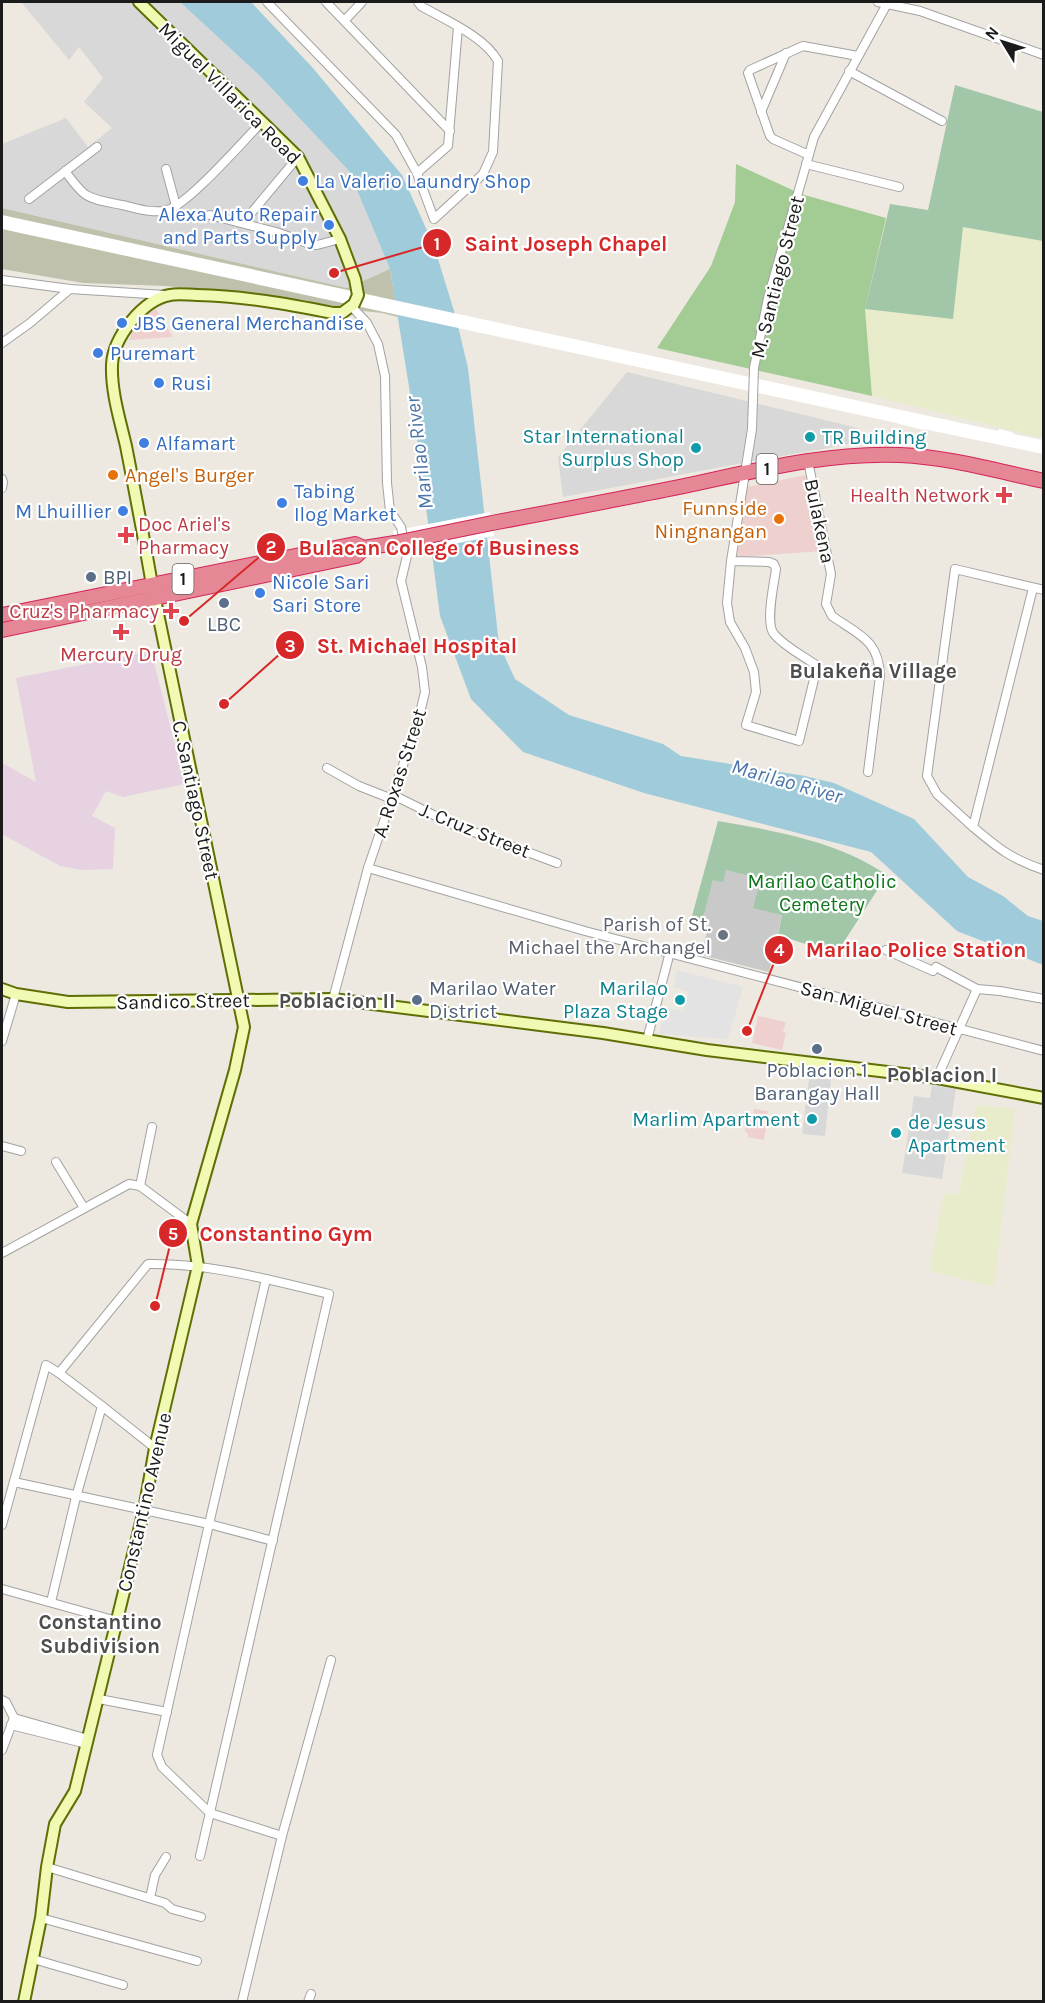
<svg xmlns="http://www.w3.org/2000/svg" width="1045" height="2003" font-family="Karla,sans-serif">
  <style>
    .residential { fill: #d9d8d8 }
    .commercial { fill: #eed1cf }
    .industrial { fill: #e6d2e1 }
    .religious { fill: #c9c9c9 }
    .construction { fill: #c0c1ac }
    .farmland { fill: #e8eccb }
    .forest { fill: #a3cc95 }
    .cemetery { fill: #a1c6a8 }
    .parking { fill: #e3e3e3 }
    .water { fill: #a0cbdb }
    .pier { fill: #fff }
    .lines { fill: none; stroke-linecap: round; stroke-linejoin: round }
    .street-casing { stroke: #a2a2a2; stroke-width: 10 }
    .secondary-casing { stroke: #5f6f05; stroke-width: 14 }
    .highway-casing { stroke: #d42358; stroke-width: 16 }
    .street { stroke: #fff; stroke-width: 8 }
    .secondary { stroke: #f2f9b2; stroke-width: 10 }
    .highway { stroke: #e58794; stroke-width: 14 }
    .highway-bridge-casing { stroke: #d42358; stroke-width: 16; stroke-linecap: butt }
    .highway-bridge { stroke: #e58794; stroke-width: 14 }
    .shop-dot { fill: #3f7fe0; stroke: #fff; stroke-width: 2 }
    .culture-dot { fill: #0f9aa8; stroke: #fff; stroke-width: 2 }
    .food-dot { fill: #e8710a; stroke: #fff; stroke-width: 2 }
    .health-dot { fill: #e0444e; stroke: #fff; stroke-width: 2 }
    .service-dot { fill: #5c6f8a; stroke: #fff; stroke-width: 2 }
    .worship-dot { fill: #6b7280; stroke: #fff; stroke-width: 2 }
    .labels { text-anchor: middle; stroke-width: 4.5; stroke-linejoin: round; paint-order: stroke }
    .shield { fill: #fff; stroke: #5f5f5f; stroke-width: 1.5 }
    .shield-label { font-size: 18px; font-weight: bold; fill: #1b1b1b }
    .street-label { font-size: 20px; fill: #1b1b1b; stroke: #fff }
    .shop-label { font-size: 20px; fill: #366cbe; stroke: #fff; text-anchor: start }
    .culture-label { font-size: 20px; fill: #0d838f; stroke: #fff; text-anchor: end }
    .food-label { font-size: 20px; fill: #c56008; stroke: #fff; text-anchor: start }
    .health-label { font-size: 20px; fill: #be3a42; stroke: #fff; text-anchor: end }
    .service-label { font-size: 20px; fill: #4e5e75; stroke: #fff; text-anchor: start }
    .park-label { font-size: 20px; fill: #0b7719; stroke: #fff }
    .worship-label { font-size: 20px; fill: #5b616d; stroke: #fff; text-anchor: end }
    .water-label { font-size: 21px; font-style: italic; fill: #4975a9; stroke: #fff }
    .neighbourhood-label { font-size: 21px; font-weight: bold; fill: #4e4e4e; stroke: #fff }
    .leader { fill: none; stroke: #d62828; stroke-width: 2 }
    .callout-dot { fill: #d62828; stroke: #fff; stroke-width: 2 }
    .mark-label { font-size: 18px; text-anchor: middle; font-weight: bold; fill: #fff }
    .callout-label { font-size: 21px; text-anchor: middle; font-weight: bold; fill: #d62828; stroke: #fff; stroke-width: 4.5; stroke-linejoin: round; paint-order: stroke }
  </style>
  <rect width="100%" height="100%" fill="#ede9e0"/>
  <g class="residential">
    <path d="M21,2H180L261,77L349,171L390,269L347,288L2,208V144L66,118L88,147L112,128L84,102L103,78L79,47L69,60Z"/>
    <path d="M627,372L858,428L857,443L764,459L563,497L558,457Z"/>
    <path d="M809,1079H831L825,1136L802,1134Z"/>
    <path d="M932,1085L956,1089L942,1179L902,1173L914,1096L930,1098Z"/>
  </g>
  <g class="commercial">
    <path d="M156,309L173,337L129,340L133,330L143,318L149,312Z"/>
    <path d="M806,475L824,551L737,557L747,487Z"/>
    <path d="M758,1016L786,1022L783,1032L786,1033L782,1050L752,1043Z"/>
    <path d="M754,1109L768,1111L764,1140L748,1137V1133L745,1132L746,1121H753Z"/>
  </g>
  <path class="industrial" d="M151,651L185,784L123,797L106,791L92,816L115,828L113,869L81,870L60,866L2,834V763L36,782L16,678Z"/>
  <path class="religious" d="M726,870L761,879L782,915L769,972L701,955L710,921L703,919L713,880Z"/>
  <path class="construction" d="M2,208L347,288L390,269L398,317L382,313L325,307L255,294L165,286L83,283L2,269Z"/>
  <g class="farmland">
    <path d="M962,227L1043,241V438L872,396L865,309L952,318Z"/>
    <path d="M976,1105L1015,1109L994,1287L930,1271L943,1194H959Z"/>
  </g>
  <path class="forest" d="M736,164L801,194L886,218L865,309L872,396L657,348L711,266L735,202Z"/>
  <g class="cemetery">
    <path d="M955,85L1043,112V241L963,227L953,319L865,309L890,204L928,210Z"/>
    <path d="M718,821C776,831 837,841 887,875L836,954L778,935L782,915L753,908L761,879L726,870L723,882L713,880L703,919L692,916Z"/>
  </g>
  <path class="parking" d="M677,970L743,987L728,1039L659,1034L666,1008L683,1011L689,992L673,987Z"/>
  <path class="water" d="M180,2H251L312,67L402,175L434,246L455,314L468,368L499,644L515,679L569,715L663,744L681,756L805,776L834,783L914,819L968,877L1003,896L1028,916L1043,921V965L957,931L871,852L644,793L523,752L471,699L440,616L416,430L390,269L349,171L261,77Z"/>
  <g class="pier">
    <path d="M2,215L998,431L999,429L1012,432L1013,434L1043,440V454L924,429L923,430L892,422L2,229Z"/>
    <path d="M490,512L494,536L398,555L393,531Z"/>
  </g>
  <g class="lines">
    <defs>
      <g id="street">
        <path d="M267,2L396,135L417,173L434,219L483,174L493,152L498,61C484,36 445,20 421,6L418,2"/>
        <path d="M326,2L450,131"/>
        <path d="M878,2L920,11L1044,55"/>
        <path d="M345,20L362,2"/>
        <path d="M849,71L942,121"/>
        <path d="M761,112L786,53"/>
        <path d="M809,155L773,139L770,136L748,73L750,70L803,46L858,56"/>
        <path d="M806,164L899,187"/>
        <path d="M166,169L176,206"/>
        <path d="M65,171C86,200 87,198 122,205C136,208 152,214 167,210C188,205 244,140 262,122"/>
        <path d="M417,173L448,146L458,27"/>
        <path d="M29,199L97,147"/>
        <path d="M210,215L276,232L310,244L317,245L340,239"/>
        <path d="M243,223L298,157"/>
        <path d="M2,280L70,289L165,295"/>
        <path d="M2,343L30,323L70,289"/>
        <path d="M808,461L831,574L826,604L832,616C859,635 879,640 880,676L868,772"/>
        <path d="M2,479L3,482L2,488"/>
        <path d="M731,561L769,562L774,564L776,569C774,584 765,623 774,634C785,647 802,655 816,665V671L799,741L746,725L756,692L754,672L745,648L730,622L727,603L731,561L752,429L754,368L768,298L814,137L888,2"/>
        <path d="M1033,588L973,827L937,794L927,776L955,569L1044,590"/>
        <path d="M327,768L359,786L392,799"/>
        <path d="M393,795L452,824L557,863"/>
        <path d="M973,827C998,848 1011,859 1044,870"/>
        <path d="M368,868L585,931L1044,1051"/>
        <path d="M886,950L933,971L936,967L977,989L1000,991L1044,999"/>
        <path d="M333,999L368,868L418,721L425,692L422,667L401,581L407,556L401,527L390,511L387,483L385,376L378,344L367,323L352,307"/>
        <path d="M647,1040L670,952"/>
        <path d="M2,1041L16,994"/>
        <path d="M937,1078L977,989"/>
        <path d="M2,1146L21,1151"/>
        <path d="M56,1162L84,1208"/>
        <path d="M140,1186L191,1224"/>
        <path d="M2,1253L129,1184L140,1186L152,1127"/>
        <path d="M266,1279L209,1524L157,1755L162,1767L210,1813L282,1836"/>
        <path d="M59,1373L148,1264C210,1263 270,1280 329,1294L200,1856"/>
        <path d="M102,1406L155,1448"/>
        <path d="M14,1482L209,1524L273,1541"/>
        <path d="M2,1525L46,1365L59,1373L102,1406L76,1497L51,1602"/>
        <path d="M2,1589L117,1621"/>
        <path d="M99,1699L167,1712"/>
        <path d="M2,1700L6,1702L14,1718L2,1750"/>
        <path d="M14,1718L88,1739"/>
        <path d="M11,1725L87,1744"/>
        <path d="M47,1867L165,1903L172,1909L201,1917"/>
        <path d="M150,1898L155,1875L166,1857"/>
        <path d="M41,1918L197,1961"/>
        <path d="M33,1959L123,1985"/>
        <path d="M242,2002L282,1836L331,1660"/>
        <path d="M308,2002L311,1994"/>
      </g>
      <g id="secondary">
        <path d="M2,989L16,994L68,1002L333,999L603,1033L707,1050L937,1078L1044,1098"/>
        <path d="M24,2002L41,1918L47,1867L55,1824L75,1791L144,1510L155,1448L198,1266L191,1224L235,1070L244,1027L152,585C144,538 135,492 126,446C120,420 111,392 112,365C113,338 142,300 170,295C178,293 189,295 197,295C244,296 287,304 333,313H342L354,304L358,295L355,279L340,239L298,157L139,2"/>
      </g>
      <g id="highway">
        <path d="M492,523C556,511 620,499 684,486C755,471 827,452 900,455C948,457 997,471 1044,481"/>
        <path d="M2,615L355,544L364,548L395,543"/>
        <path d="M2,630L356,556L364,548"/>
      </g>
    </defs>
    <use href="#street" class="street-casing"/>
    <use href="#secondary" class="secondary-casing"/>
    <use href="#highway" class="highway-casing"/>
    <use href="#street" class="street"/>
    <use href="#secondary" class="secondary"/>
    <use href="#highway" class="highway"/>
    <defs>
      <path id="highway-bridge" d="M395,543L492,523"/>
    </defs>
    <use href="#highway-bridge" class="highway-bridge-casing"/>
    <use href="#highway-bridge" class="highway-bridge"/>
  </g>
  <g class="shop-dot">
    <circle cx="303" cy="181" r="6"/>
    <circle cx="329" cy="225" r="6"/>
    <circle cx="122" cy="323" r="6"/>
    <circle cx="98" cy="353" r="6"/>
    <circle cx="159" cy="383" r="6"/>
    <circle cx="144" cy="443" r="6"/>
    <circle cx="282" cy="503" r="6"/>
    <circle cx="123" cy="511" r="6"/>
    <circle cx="260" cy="593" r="6"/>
  </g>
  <g class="culture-dot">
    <circle cx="810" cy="437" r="6"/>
    <circle cx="696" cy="448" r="6"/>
    <circle cx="680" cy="1000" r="6"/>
    <circle cx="812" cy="1119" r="6"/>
    <circle cx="896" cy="1133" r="6"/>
  </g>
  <g class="food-dot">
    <circle cx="113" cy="475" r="6"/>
    <circle cx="779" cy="519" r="6"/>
  </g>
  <g class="health-dot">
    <path d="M1001 486h6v6h6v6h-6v6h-6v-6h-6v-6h6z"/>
    <path d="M123 526h6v6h6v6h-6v6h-6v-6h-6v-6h6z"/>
    <path d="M168 602h6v6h6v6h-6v6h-6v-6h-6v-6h6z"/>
    <path d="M118 623h6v6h6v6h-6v6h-6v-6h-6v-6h6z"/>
  </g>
  <g class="service-dot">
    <circle cx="91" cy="577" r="6"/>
    <circle cx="224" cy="603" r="6"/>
    <circle cx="417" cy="1000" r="6"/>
    <circle cx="817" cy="1049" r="6"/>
  </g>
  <circle class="worship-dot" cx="723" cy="935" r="6"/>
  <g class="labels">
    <g class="shield">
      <rect x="756.5" y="454" width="21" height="30" rx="4.5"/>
      <rect x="172.5" y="564" width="21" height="30" rx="4.5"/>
    </g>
    <g class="shield-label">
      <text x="767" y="475">1</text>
      <text x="183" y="585">1</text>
    </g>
    <g class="street-label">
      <text transform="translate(230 93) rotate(45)" y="7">Miguel Villarica Road</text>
      <text transform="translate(777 277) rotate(-76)" y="7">M. Santiago Street</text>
      <text transform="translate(820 521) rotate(78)" y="7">Bulakena</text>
      <text transform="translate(399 773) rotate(-72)" y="7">A. Roxas Street</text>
      <text transform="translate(196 800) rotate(78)" y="7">C. Santiago Street</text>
      <text transform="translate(475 830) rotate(22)" y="7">J. Cruz Street</text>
      <text transform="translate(183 1001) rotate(-1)" y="7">Sandico Street</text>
      <text transform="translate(879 1008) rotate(15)" y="7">San Miguel Street</text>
      <text transform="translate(144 1502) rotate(-77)" y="7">Constantino Avenue</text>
    </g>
    <g class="shop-label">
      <text x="315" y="188">La Valerio Laundry Shop</text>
      <text x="317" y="221" text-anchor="end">Alexa Auto Repair<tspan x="317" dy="23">and Parts Supply</tspan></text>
      <text x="134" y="330">JBS General Merchandise</text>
      <text x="110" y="360">Puremart</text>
      <text x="171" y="390">Rusi</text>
      <text x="156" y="450">Alfamart</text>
      <text x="294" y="498">Tabing<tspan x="294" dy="23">Ilog Market</tspan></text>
      <text x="111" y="518" text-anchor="end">M Lhuillier</text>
      <text x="272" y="589">Nicole Sari<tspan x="272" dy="23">Sari Store</tspan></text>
    </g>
    <g class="culture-label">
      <text x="684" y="443">Star International<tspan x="684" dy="23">Surplus Shop</tspan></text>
      <text x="822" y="444" text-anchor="start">TR Building</text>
      <text x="668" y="995">Marilao<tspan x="668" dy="23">Plaza Stage</tspan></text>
      <text x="800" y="1126">Marlim Apartment</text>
      <text x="908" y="1129" text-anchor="start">de Jesus<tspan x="908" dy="23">Apartment</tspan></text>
    </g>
    <g class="food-label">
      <text x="125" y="482">Angel's Burger</text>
      <text x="767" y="515" text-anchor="end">Funnside<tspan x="767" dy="23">Ningnangan</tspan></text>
    </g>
    <g class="health-label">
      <text x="990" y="502">Health Network</text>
      <text x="138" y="531" text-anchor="start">Doc Ariel's<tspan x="138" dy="23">Pharmacy</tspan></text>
      <text x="159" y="618">Cruz's Pharmacy</text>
      <text x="121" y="661" text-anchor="middle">Mercury Drug</text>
    </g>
    <g class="service-label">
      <text x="103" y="584">BPI</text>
      <text x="224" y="631" text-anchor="middle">LBC</text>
      <text x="429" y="995">Marilao Water<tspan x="429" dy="23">District</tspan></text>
      <text x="817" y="1077" text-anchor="middle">Poblacion 1<tspan x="817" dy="23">Barangay Hall</tspan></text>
    </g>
    <g class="park-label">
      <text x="822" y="888">Marilao Catholic<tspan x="822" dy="23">Cemetery</tspan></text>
    </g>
    <g class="worship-label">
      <text x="711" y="931">Parish of St.<tspan x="711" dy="23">Michael the Archangel</tspan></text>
    </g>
    <g class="water-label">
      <text transform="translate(419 453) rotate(-97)" y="7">Marilao River</text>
      <text transform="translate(787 781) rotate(16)" y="7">Marilao River</text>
    </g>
    <g class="neighbourhood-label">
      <text x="873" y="678">Bulakeña Village</text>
      <text x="337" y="1008">Poblacion II</text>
      <text x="942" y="1082">Poblacion I</text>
      <text x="100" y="1629">Constantino<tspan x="100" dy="24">Subdivision</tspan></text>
    </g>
  </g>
  <path class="leader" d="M334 273L437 243M184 621L271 547M224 704L290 645M747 1031L779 950M155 1306L173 1233"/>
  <g class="callout-dot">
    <circle cx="334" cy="273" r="6"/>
    <circle cx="184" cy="621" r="6"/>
    <circle cx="224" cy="704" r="6"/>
    <circle cx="747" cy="1031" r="6"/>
    <circle cx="155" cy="1306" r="6"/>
    <circle cx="437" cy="243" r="15"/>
    <circle cx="271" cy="547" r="15"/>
    <circle cx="290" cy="645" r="15"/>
    <circle cx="779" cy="950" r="15"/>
    <circle cx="173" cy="1233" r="15"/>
  </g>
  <g class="mark-label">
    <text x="437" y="250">1</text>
    <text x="271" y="553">2</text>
    <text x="290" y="652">3</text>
    <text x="779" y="956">4</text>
    <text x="173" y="1240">5</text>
  </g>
  <g class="callout-label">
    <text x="566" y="251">Saint Joseph Chapel</text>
    <text x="439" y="555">Bulacan College of Business</text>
    <text x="417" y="653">St. Michael Hospital</text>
    <text x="916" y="957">Marilao Police Station</text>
    <text x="286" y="1241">Constantino Gym</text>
  </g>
  <rect width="1045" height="2003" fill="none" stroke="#1b1b1b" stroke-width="6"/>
  <g transform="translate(1003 42) rotate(308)" stroke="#ffffff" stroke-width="4.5" paint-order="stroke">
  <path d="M0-4.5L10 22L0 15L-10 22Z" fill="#1b1b1b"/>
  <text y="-9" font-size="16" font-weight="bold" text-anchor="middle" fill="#1b1b1b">N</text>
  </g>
</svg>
